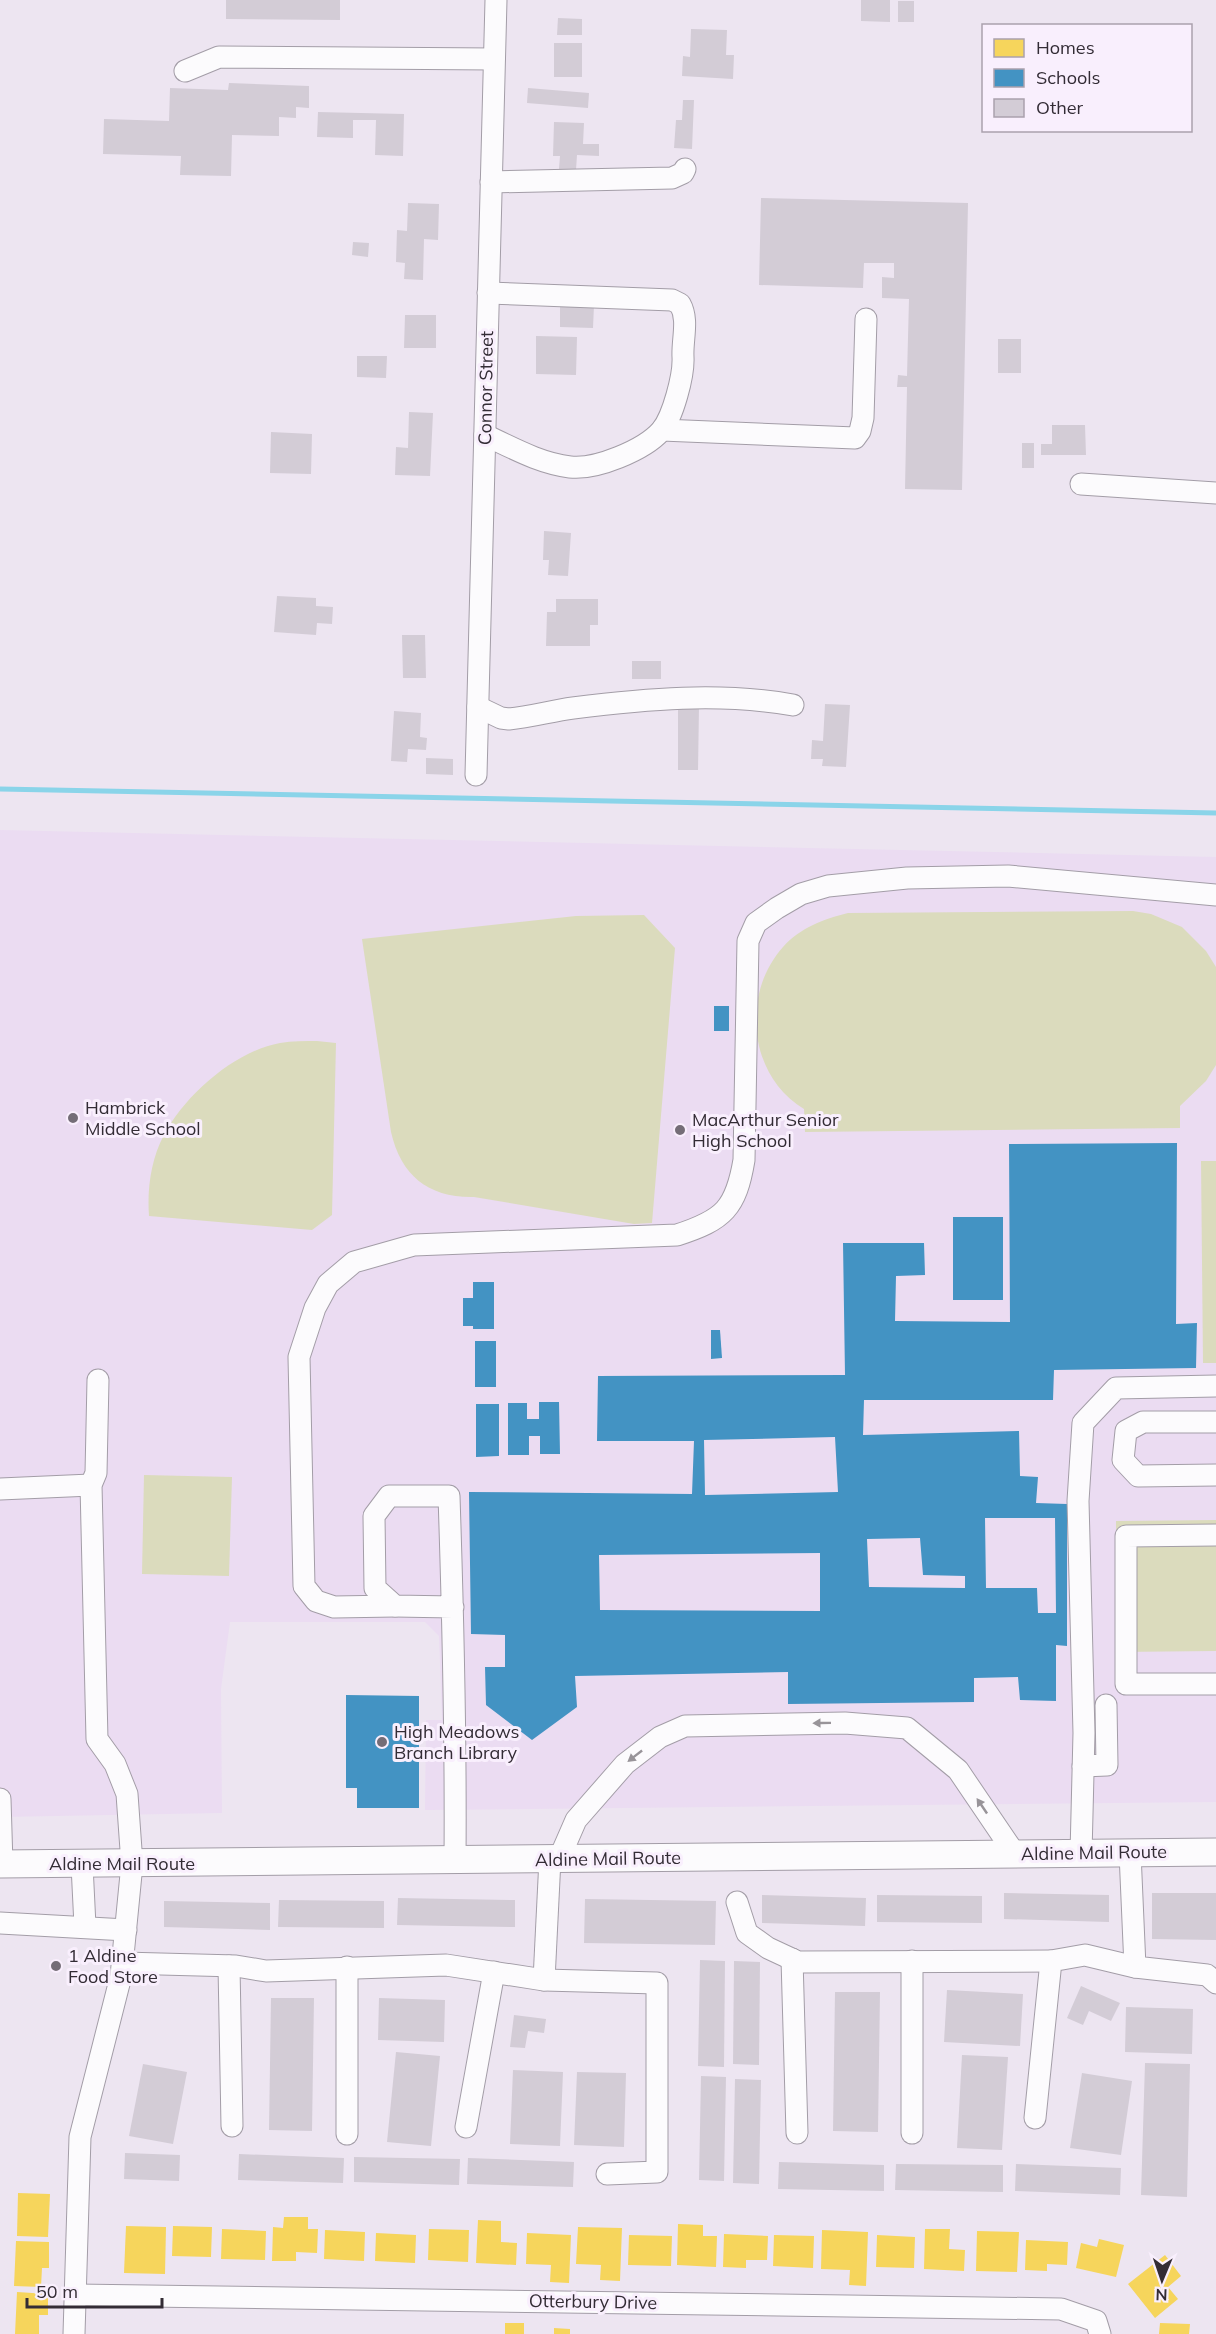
<svg xmlns="http://www.w3.org/2000/svg" width="1216" height="2334" font-family="Mulish,sans-serif">
  <style>
    .built { fill: #ebdcf2 }
    .green { fill: #dbdbbd }
    .homes { fill: #f6d55c }
    .schools { fill: #4393c3; fill-rule: evenodd }
    .lines { fill: none; stroke-linecap: round; stroke-linejoin: round }
    .stream { stroke: #8ad4e9; stroke-width: 5 }
    .building { fill: #d3ccd6 }
    .minor-casing { stroke: #a39da7; stroke-width: 23 }
    .major-casing { stroke: #a39da7; stroke-width: 29 }
    .minor { stroke: #fcfbfd; stroke-width: 21 }
    .major { stroke: #fcfbfd; stroke-width: 27 }
    .oneway { fill: #989499 }
    .poi-dot { fill: #746d77; stroke: #f9effd; stroke-width: 2 }
    .labels { text-anchor: middle; stroke-width: 6; stroke-linejoin: round; paint-order: stroke }
    .street-label { font-size: 18px; fill: #332c35; stroke: #f9effd }
    .poi-label { font-size: 18px; fill: #332c35; stroke: #f9effd; text-anchor: start }
  </style>
  <rect width="100%" height="100%" fill="#ede5f1"/>
  <path class="built" d="M0,830L1216,857V1802L425,1810L426,1720H442L439,1636L425,1622H230L221,1689L222,1813L0,1817Z"/>
  <g class="green">
    <path d="M1133,911L1151,914L1182,927L1206,951L1216,967V1065L1206,1081L1180,1106V1128L805,1132L804,1109C748,1075 741,994 783,947C800,928 823,919 848,913Z"/>
    <path d="M644,915L675,948L652,1223L634,1224L474,1197C429,1198 401,1176 391,1132L362,939L576,916Z"/>
    <path d="M317,1041L336,1043L332,1215L312,1230L149,1216C147,1189 151,1159 164,1135C185,1095 235,1051 280,1043C292,1041 305,1041 317,1041Z"/>
    <path d="M1201,1161H1216V1363H1203Z"/>
    <path d="M144,1475L232,1477L229,1576L142,1574Z"/>
    <path d="M1216,1520V1651L1117,1652L1116,1521Z"/>
  </g>
  <g class="homes">
    <path d="M18,2193L50,2194L48,2237L17,2236Z"/>
    <path d="M284,2217H308V2229H318L317,2253L296,2252V2261H272L273,2227L283,2228Z"/>
    <path d="M478,2220L501,2221V2242L517,2243L516,2265L476,2263Z"/>
    <path d="M678,2224L703,2225V2236H717L716,2267L677,2265Z"/>
    <path d="M126,2226L166,2227L165,2274L124,2273Z"/>
    <path d="M173,2226L212,2227L211,2257L172,2256Z"/>
    <path d="M578,2227L622,2228L620,2281L600,2280L601,2265L576,2264Z"/>
    <path d="M222,2229L266,2231L265,2260L221,2259Z"/>
    <path d="M429,2229L469,2230L468,2262L428,2260Z"/>
    <path d="M925,2229H950L949,2249L965,2250L964,2271L924,2269Z"/>
    <path d="M325,2230L365,2232L364,2261L324,2259Z"/>
    <path d="M822,2230L868,2232L866,2286L849,2285L850,2270L821,2269Z"/>
    <path d="M977,2231L1019,2232L1017,2272L976,2271Z"/>
    <path d="M376,2233L416,2235L415,2263L375,2261Z"/>
    <path d="M527,2233L571,2235L569,2283L550,2282L551,2265L526,2264Z"/>
    <path d="M724,2234L768,2236L767,2260H746V2268L723,2267Z"/>
    <path d="M629,2235L672,2236L671,2266L628,2265Z"/>
    <path d="M774,2235L814,2236L813,2268L773,2266Z"/>
    <path d="M877,2235L915,2237L914,2268L876,2267Z"/>
    <path d="M1099,2239L1124,2245L1116,2277L1076,2268L1081,2243L1097,2247Z"/>
    <path d="M1026,2240L1068,2242L1067,2265L1047,2264V2271L1025,2270Z"/>
    <path d="M16,2241L49,2242V2268H42L41,2287L14,2286Z"/>
    <path d="M1165,2255L1181,2276L1168,2287L1178,2299L1155,2318L1128,2284Z"/>
    <path d="M17,2292L48,2294V2315H39V2334H15Z"/>
    <rect x="505" y="2323" width="19" height="11"/>
    <path d="M1160,2323L1190,2324L1189,2334H1159Z"/>
    <path d="M554,2328L570,2329V2334H554Z"/>
  </g>
  <g class="schools">
    <rect x="714" y="1006" width="15" height="25"/>
    <path d="M1177,1143L1176,1324L1197,1323L1196,1368L1054,1370L1053,1400H864L863,1435L1019,1431L1020,1476L1038,1477L1036,1503L1067,1504V1646L1056,1645V1701L1020,1700L1018,1677L974,1678V1702L788,1704V1672L575,1676L577,1707L532,1740L486,1705L485,1667H505V1635L471,1634L469,1492L692,1494L694,1441H597L598,1376L845,1375L843,1243H924L925,1275L896,1276L895,1321L1010,1322L1009,1144ZM835,1437L838,1492L705,1495L704,1440ZM985,1518H1055L1056,1613H1038L1037,1588H986ZM920,1538L923,1575L965,1576V1588L869,1587L867,1539ZM820,1553V1611L600,1610L599,1555Z"/>
    <rect x="953" y="1217" width="50" height="83"/>
    <path d="M473,1282H494V1329H473V1326H463V1298H473Z"/>
    <path d="M711,1330H720L722,1358L711,1359Z"/>
    <rect x="475" y="1341" width="21" height="46"/>
    <path d="M539,1402H559L560,1454H540V1436H529V1455H508V1403H527V1419H539Z"/>
    <path d="M476,1404H499V1456L476,1457Z"/>
    <path d="M346,1695L419,1696V1808H357V1788H346Z"/>
  </g>
  <g class="lines">
    <path class="stream" d="M0,789L1216,813"/>
  </g>
  <g class="building">
    <path d="M226,0H340V20L226,19Z"/>
    <path d="M861,0H890V22L861,21Z"/>
    <rect x="898" y="1" width="16" height="21"/>
    <path d="M558,18L582,19V35H557Z"/>
    <path d="M691,29L727,30L726,55H734L733,79L682,76L683,56L690,57Z"/>
    <rect x="554" y="43" width="28" height="34"/>
    <path d="M229,83L309,86V108L296,107V118L279,117V136L232,135L231,176L180,175L181,156L103,154L104,119L169,121L170,88L228,90Z"/>
    <path d="M528,88L589,93L588,108L527,103Z"/>
    <path d="M683,100H694L692,149L674,148L676,120H682Z"/>
    <path d="M318,112L404,114L403,156L375,155L376,120H353V138L317,137Z"/>
    <path d="M554,122L584,123L583,144H599V156L577,155L576,170L559,169L560,156H553Z"/>
    <path d="M761,198L968,203L962,490L905,489L907,387H897L898,375L907,376L909,299L882,298V277L894,278V263H864L863,288L759,285Z"/>
    <path d="M408,203L439,204L438,240L424,239L423,280L404,279L405,263L396,262L397,230L407,231Z"/>
    <path d="M353,242L369,243L368,257L352,255Z"/>
    <path d="M560,304L594,305L593,328L560,327Z"/>
    <path d="M405,315H436V348H404Z"/>
    <path d="M536,336L577,337L576,375L536,374Z"/>
    <rect x="998" y="339" width="23" height="34"/>
    <path d="M357,356H387L386,378L357,377Z"/>
    <path d="M409,412L433,413L430,476L395,475L396,447L408,448Z"/>
    <path d="M1052,425H1085L1086,455H1041V444H1052Z"/>
    <path d="M271,432L312,434L311,474L270,473Z"/>
    <rect x="1022" y="443" width="12" height="25"/>
    <path d="M544,531L571,533L568,576L548,575L549,560H543Z"/>
    <path d="M277,596L316,598V606L333,607L332,624L317,623L316,635L274,632Z"/>
    <path d="M556,599H598V625H590V646H546L547,612H556Z"/>
    <path d="M402,635H425L426,678H403Z"/>
    <rect x="632" y="661" width="29" height="18"/>
    <path d="M825,704L850,705L846,767L822,766L823,759H811L812,740L823,741Z"/>
    <path d="M678,707H699L698,770H678Z"/>
    <path d="M394,711L421,713L420,737L427,738L426,750L408,749L407,762L391,761Z"/>
    <path d="M426,758L453,759V775L426,774Z"/>
    <path d="M1004,1893L1109,1895V1922L1004,1919Z"/>
    <path d="M1152,1893H1216V1940L1152,1939Z"/>
    <path d="M762,1895L866,1898L865,1926L762,1923Z"/>
    <path d="M877,1895L982,1896V1923L877,1922Z"/>
    <path d="M398,1898L515,1900V1927L397,1925Z"/>
    <path d="M585,1899L716,1901L715,1945L584,1943Z"/>
    <path d="M279,1900L384,1901V1928L278,1927Z"/>
    <path d="M164,1901L270,1903V1930L164,1927Z"/>
    <path d="M700,1960L725,1961L724,2067L698,2066Z"/>
    <path d="M734,1961L760,1962L759,2065L733,2064Z"/>
    <path d="M1081,1986L1120,2003L1111,2021L1089,2011L1083,2025L1067,2018Z"/>
    <path d="M947,1990L1023,1994L1020,2046L944,2042Z"/>
    <path d="M835,1992H880L878,2132L833,2131Z"/>
    <path d="M271,1998H314L312,2131L269,2130Z"/>
    <path d="M379,1998L445,2000L444,2042L378,2040Z"/>
    <path d="M1126,2007L1193,2009L1192,2054L1125,2052Z"/>
    <path d="M514,2015L546,2019L544,2033L528,2031L525,2048L510,2047Z"/>
    <path d="M396,2052L440,2056L431,2146L387,2142Z"/>
    <path d="M962,2055L1008,2057L1002,2150L957,2148Z"/>
    <path d="M1145,2063L1190,2064L1187,2197L1141,2195Z"/>
    <path d="M143,2064L187,2072L173,2144L129,2136Z"/>
    <path d="M513,2070L563,2072L560,2146L510,2144Z"/>
    <path d="M577,2072L626,2073L624,2147L574,2145Z"/>
    <path d="M1082,2073L1132,2081L1121,2155L1070,2148Z"/>
    <path d="M701,2076L726,2077L724,2181L699,2180Z"/>
    <path d="M735,2079L761,2080L759,2184L733,2183Z"/>
    <path d="M125,2153L180,2155L179,2181L124,2179Z"/>
    <path d="M239,2154L344,2158L343,2183L238,2180Z"/>
    <path d="M354,2157L460,2159L459,2185L354,2182Z"/>
    <path d="M468,2158L574,2162L573,2187L467,2184Z"/>
    <path d="M779,2162L884,2165V2191L778,2189Z"/>
    <path d="M896,2164L1003,2165V2192L895,2190Z"/>
    <path d="M1016,2164L1121,2168L1120,2195L1015,2191Z"/>
  </g>
  <g class="lines">
    <defs>
      <g id="minor">
        <path d="M185,71L219,57L494,59"/>
        <path d="M491,182L672,178L683,173L685,169"/>
        <path d="M662,430L855,438L860,431L863,418L866,319"/>
        <path d="M485,435C513,448 539,463 570,467C596,470 644,450 661,431C673,417 684,375 683,357C682,339 689,320 680,304L672,300L488,293"/>
        <path d="M1081,484L1216,493"/>
        <path d="M478,707L501,718L509,719C531,717 551,711 573,708C645,699 720,692 793,705"/>
        <path d="M476,775L496,0"/>
        <path d="M1216,1422H1143L1126,1431L1123,1460L1138,1476L1216,1475"/>
        <path d="M0,1489L91,1485"/>
        <path d="M1216,1535L1126,1536V1684H1216"/>
        <path d="M395,1606L334,1607L316,1601L304,1586L299,1357L315,1308L328,1284L354,1262L414,1245L677,1235C724,1220 736,1208 744,1160L748,941L756,923L777,908L801,894L828,886L907,878L1008,876L1216,895"/>
        <path d="M453,1607L395,1606L375,1588L374,1516L389,1496H449C453,1617 456,1739 455,1860"/>
        <path d="M1083,1766L1107,1765L1106,1705"/>
        <path d="M0,1799L2,1864"/>
        <path d="M1130,1853L1135,1967L1207,1975L1216,1983"/>
        <path d="M1081,1854L1084,1733L1078,1501L1083,1423L1116,1388L1216,1386"/>
        <path d="M559,1859L576,1820L625,1764L660,1737L685,1726L845,1723L907,1728L958,1770L1015,1854"/>
        <path d="M82,1865L85,1926"/>
        <path d="M737,1902L747,1933L768,1948L798,1962L1051,1961"/>
        <path d="M0,1923L126,1930"/>
        <path d="M792,1959L797,2133"/>
        <path d="M912,1961V2133"/>
        <path d="M123,1963L236,1966L266,1971L446,1965L544,1980L657,1983V2172L607,2174"/>
        <path d="M229,1966L232,2126"/>
        <path d="M544,1980L550,1859"/>
        <path d="M1035,2118L1051,1961L1085,1955L1135,1967"/>
        <path d="M466,2127L494,1972"/>
        <path d="M347,2134V1967"/>
        <path d="M75,2295L1061,2309L1096,2321L1100,2334"/>
        <path d="M74,2334L80,2137L121,1976L132,1864L127,1794L115,1764L97,1739L91,1485L96,1473L98,1380"/>
      </g>
      <path id="major" d="M0,1864L1216,1852"/>
    </defs>
    <use href="#minor" class="minor-casing"/>
    <use href="#major" class="major-casing"/>
    <use href="#minor" class="minor"/>
    <use href="#major" class="major"/>
  </g>
  <defs><path id="oneway-solid" d="M-6-.8H1V-3.2L6.5 0L1 3.2V.8H-6Z" transform="scale(1.5)"/></defs>
  <g class="oneway">
    <use href="#oneway-solid" transform="translate(822 1723) rotate(179)"/>
    <use href="#oneway-solid" transform="translate(635 1756) rotate(142)"/>
    <use href="#oneway-solid" transform="translate(982 1806) rotate(-124)"/>
  </g>
  <g class="poi-dot">
    <circle cx="73" cy="1118" r="6"/>
    <circle cx="680" cy="1130" r="6"/>
    <circle cx="382" cy="1742" r="6"/>
    <circle cx="56" cy="1966" r="6"/>
  </g>
  <g class="labels">
    <g class="street-label">
      <text transform="translate(486 388) rotate(-89)" y="6">Connor Street</text>
      <text transform="translate(1094 1853) rotate(-1)" y="6">Aldine Mail Route</text>
      <text transform="translate(608 1859) rotate(-1)" y="6">Aldine Mail Route</text>
      <text x="122" y="1870">Aldine Mail Route</text>
      <text transform="translate(593 2302) rotate(1)" y="6">Otterbury Drive</text>
    </g>
    <g class="poi-label">
      <text x="85" y="1114">Hambrick<tspan x="85" dy="21">Middle School</tspan></text>
      <text x="692" y="1126">MacArthur Senior<tspan x="692" dy="21">High School</tspan></text>
      <text x="394" y="1738">High Meadows<tspan x="394" dy="21">Branch Library</tspan></text>
      <text x="68" y="1962">1 Aldine<tspan x="68" dy="21">Food Store</tspan></text>
    </g>
  </g>
  <rect x="982" y="24" width="210" height="108" fill="#f9effd" stroke="#aaa1ad" stroke-width="1.5"/>
  <rect x="994" y="39" width="30" height="18" fill="#f6d55c" stroke="#aaa1ad" stroke-width="1.5"/>
  <text x="1036" y="54" font-size="18" fill="#332c35">Homes</text>
  <rect x="994" y="69" width="30" height="18" fill="#4393c3" stroke="#aaa1ad" stroke-width="1.5"/>
  <text x="1036" y="84" font-size="18" fill="#332c35">Schools</text>
  <rect x="994" y="99" width="30" height="18" fill="#d3ccd6" stroke="#aaa1ad" stroke-width="1.5"/>
  <text x="1036" y="114" font-size="18" fill="#332c35">Other</text>
  <g transform="translate(1162 2280) rotate(182)" stroke="#f9effd" stroke-width="4.5" paint-order="stroke">
  <path d="M0-4.5L10 22L0 15L-10 22Z" fill="#332c35"/>
  <text y="-9" font-size="16" font-weight="bold" text-anchor="middle" fill="#332c35">N</text>
  </g>
  <path d="M27 2298v9h135v-9" fill="none" stroke="#332c35" stroke-width="3"/>
  <text x="36" y="2298" font-size="18" fill="#332c35" stroke="#f9effd" stroke-width="4.5" paint-order="stroke">50 m</text>
</svg>
